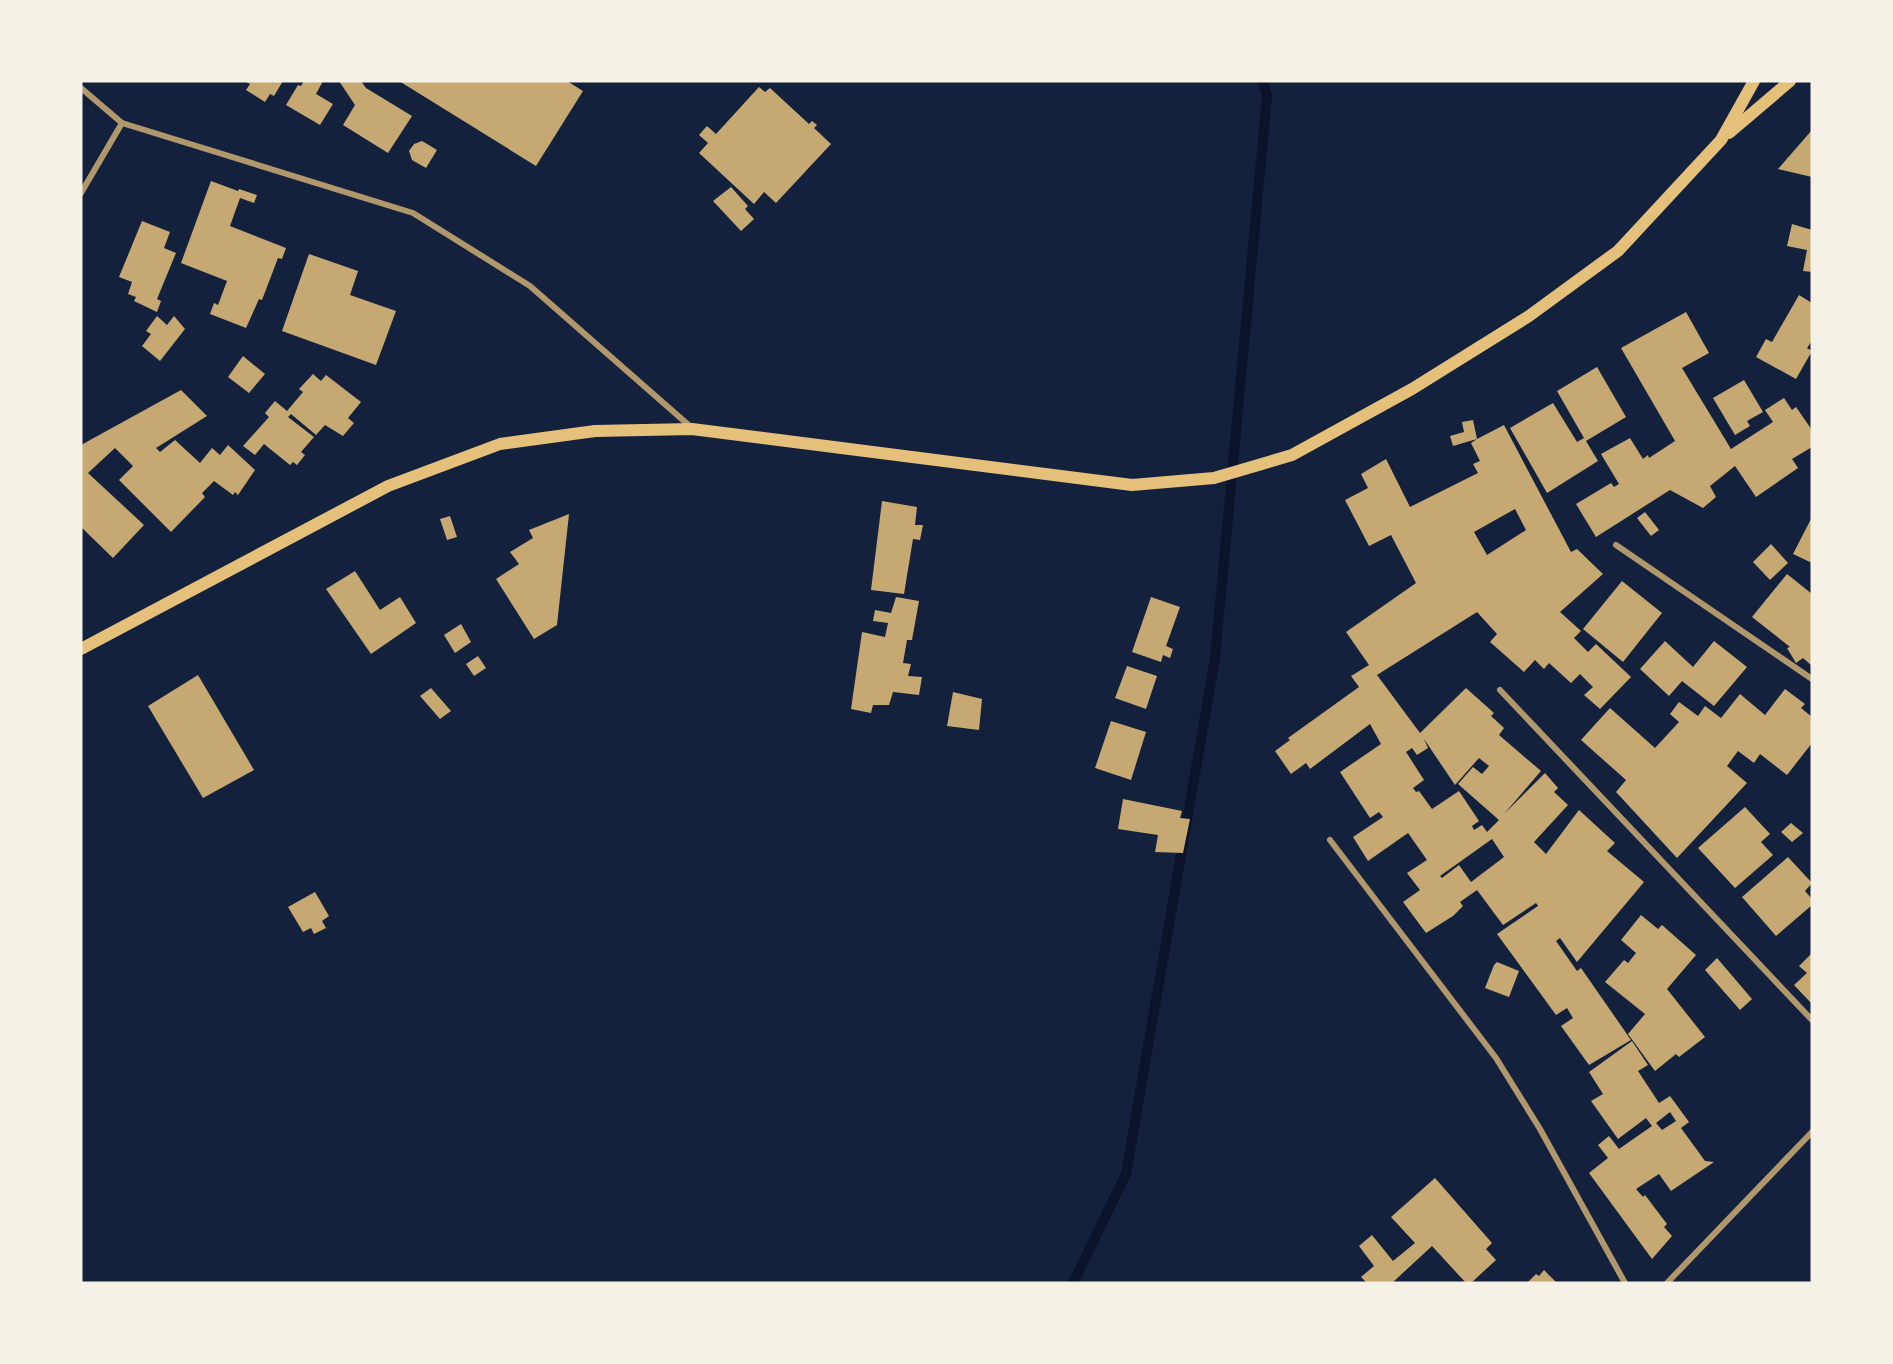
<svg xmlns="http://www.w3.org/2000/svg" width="1893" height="1364" font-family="'Fira Sans',sans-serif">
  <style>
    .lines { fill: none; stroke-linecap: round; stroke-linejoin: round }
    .stream { stroke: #0b132b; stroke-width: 10 }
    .building { fill: #c6a872; fill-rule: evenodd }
    .minor { stroke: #b1986c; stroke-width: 6 }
    .secondary { stroke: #e5c07b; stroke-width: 12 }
  </style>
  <rect width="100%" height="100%" fill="#14213d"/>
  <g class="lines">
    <path class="stream" d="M1073,1283L1126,1174L1215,658L1267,96L1263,81"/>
  </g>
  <g class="building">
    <path d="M245,81H283L274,96L270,94L265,102L246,90L250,84Z"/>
    <path d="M304,81H323L316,94L333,104L320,125L286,105L298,85L301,86Z"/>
    <path d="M339,81H361L366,88L412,116L388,153L343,125L355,105Z"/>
    <path d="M399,81H567L583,91L536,166Z"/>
    <path d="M759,87L765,92L770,88L809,124L812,121L817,125L814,128L831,144L776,203L764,192L754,204L699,153L708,143L699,135L707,126L716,134Z"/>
    <path d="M1812,130V177L1778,169Z"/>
    <path d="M422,141L437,150L426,168L412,160L409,151L414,144Z"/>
    <path d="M211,181L238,191L239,189L257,195L254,203L240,198L230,226L286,248L282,259L278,258L262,300L259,299L246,328L210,314L214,303L218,305L227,281L181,263Z"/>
    <path d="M731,187L748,206L745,209L754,219L741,231L713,201Z"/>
    <path d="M142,221L170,232L164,248L176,253L157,299L161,301L157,312L134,301L136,297L128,294L132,282L119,277Z"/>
    <path d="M1792,224L1812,230V272L1803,271L1807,250L1787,246Z"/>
    <path d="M309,254L358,271L350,295L396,311L376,365L282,331Z"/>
    <path d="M1799,295L1812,303V341L1807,348L1812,351L1796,379L1756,357L1766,339L1772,342Z"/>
    <path d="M1686,312L1709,353L1682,368L1731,449L1773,422L1765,410L1784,398L1792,410L1796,407L1812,430V447L1792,459L1798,468L1756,497L1735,466L1710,486L1716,497L1703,508L1670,490L1596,537L1576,504L1611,483L1614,487L1619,484L1601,454L1630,438L1643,459L1648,455L1649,458L1675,441L1621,348Z"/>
    <path d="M157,316L167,325L174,316L185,329L160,361L142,346L151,334L146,331Z"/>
    <path d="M243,356L265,374L249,393L228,377Z"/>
    <path d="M1597,367L1626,417L1586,441L1598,461L1547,493L1510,428L1553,403L1577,442L1584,438L1557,391Z"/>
    <path d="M313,374L321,381L326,375L361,402L348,418L354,423L343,436L325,425L316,435L291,414L288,417L314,437L301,452L305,455L297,465L293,462L290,465L264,444L255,455L243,446L269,417L265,413L275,401L287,411L303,392L299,389Z"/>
    <path d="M1744,380L1763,412L1747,421L1750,426L1735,435L1713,398Z"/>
    <path d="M181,390L207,416L156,448L160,452L175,440L200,463L212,448L220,455L228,445L255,470L238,495L235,492L233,495L214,481L202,493L205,497L171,532L119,480L133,466L115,448L88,473L144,525L113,558L81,527V445Z"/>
    <path d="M1473,420L1477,439L1504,425L1571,552L1577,549L1603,574L1560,612L1581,631L1574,638L1588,652L1596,644L1631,677L1600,709L1584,695L1593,687L1580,674L1571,683L1549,663L1544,669L1535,660L1524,672L1490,642L1497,634L1477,612L1377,675L1420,733L1466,688L1494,713L1491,716L1504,728L1499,735L1541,771L1504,814L1545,773L1558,788L1554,792L1568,805L1534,842L1546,854L1579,810L1615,843L1607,851L1644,882L1577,962L1560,938L1556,941L1577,971L1581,968L1631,1040L1589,1065L1561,1026L1573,1018L1567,1008L1556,1015L1497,934L1538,906L1536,903L1503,925L1477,890L1460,902L1463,906L1453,916L1426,933L1403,902L1420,890L1407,873L1427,860L1408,833L1368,861L1353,837L1383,817L1379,812L1370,818L1340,772L1381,744L1370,724L1310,769L1306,763L1291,774L1275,751L1290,740L1288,738L1359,687L1351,676L1369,665L1346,632L1416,583L1391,535L1369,546L1345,500L1368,488L1361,474L1386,459L1410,507L1478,473L1473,464L1480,461L1471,443L1477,439L1453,446L1450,436L1464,432L1462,422ZM1515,509L1526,530L1487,555L1474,532ZM1424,739L1455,785L1479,758L1489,766L1482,774L1473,767L1458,784L1499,820L1487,832L1482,825L1474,830L1472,826L1479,821L1459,791L1432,809L1419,791L1416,792L1413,788L1424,780L1406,752L1412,748L1417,755L1428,748ZM1492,839L1504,857L1471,882L1459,865L1442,878L1440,876Z"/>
    <path d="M882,501L917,507L915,525H923L920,540L913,539L904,594L871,590Z"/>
    <path d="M1645,512L1659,530L1651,536L1637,518Z"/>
    <path d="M569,514L557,625L534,639L496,579L519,564L510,552L533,538L529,530Z"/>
    <path d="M450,516L457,537L447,540L440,519Z"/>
    <path d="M1812,517V563L1793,554Z"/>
    <path d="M1771,544L1788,563L1770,580L1753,562Z"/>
    <path d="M355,571L380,610L400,597L416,623L371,654L326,589Z"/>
    <path d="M1787,574L1812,594V666L1803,658L1796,663L1787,648L1790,647L1752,617Z"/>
    <path d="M1622,581L1662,613L1623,662L1583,629Z"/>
    <path d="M896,597L919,601L912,640H907L903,663L911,664L908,676L922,677L919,695L893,692L889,705H873L871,713L851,709L862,632L885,637L888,623L873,621L875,610L891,613Z"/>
    <path d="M1151,597L1180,607L1166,646L1173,649L1170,658L1163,655L1161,662L1132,652Z"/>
    <path d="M461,624L471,642L455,653L444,635Z"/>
    <path d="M1665,641L1693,667L1714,641L1747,667L1714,706L1682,681L1669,696L1640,669Z"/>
    <path d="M478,656L486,668L474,676L466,664Z"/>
    <path d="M1127,666L1157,676L1146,709L1115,698Z"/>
    <path d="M198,675L254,770L203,798L148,706Z"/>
    <path d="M431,688L451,711L440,719L420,696Z"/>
    <path d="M1785,689L1805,704L1801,708L1812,717V743L1787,775L1760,754L1754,763L1738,751L1727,766L1747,783L1677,858L1616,792L1626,780L1581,740L1610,708L1655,748L1679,722L1670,714L1679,702L1698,716L1705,706L1721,718L1740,694L1765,715Z"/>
    <path d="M953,692L982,699L979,730L947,726Z"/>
    <path d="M1111,721L1146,732L1131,780L1095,768Z"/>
    <path d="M1123,799L1182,811L1180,818L1190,819L1183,853L1155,852L1158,835L1118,829Z"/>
    <path d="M1745,807L1770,834L1761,842L1773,855L1735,888L1698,848Z"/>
    <path d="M1791,823L1803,833L1792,842L1781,832Z"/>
    <path d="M1788,857L1812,883L1805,891L1812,899V905L1776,936L1742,897Z"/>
    <path d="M315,892L329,916L322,921L326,928L314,934L311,928L303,932L288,907Z"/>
    <path d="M1641,915L1658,929L1662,925L1696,955L1667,989L1705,1037L1679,1057L1676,1054L1655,1071L1628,1034L1645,1014L1605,982L1624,960L1628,963L1636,953L1621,940Z"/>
    <path d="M1812,953V1004L1794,985L1807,973L1799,966Z"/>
    <path d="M1717,958L1752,999L1740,1010L1705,970Z"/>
    <path d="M1497,962L1519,971L1509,997L1485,988L1494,965Z"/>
    <path d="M1632,1041L1648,1065L1638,1071L1659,1103L1670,1096L1689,1122L1681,1128L1705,1161L1714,1162L1671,1191L1659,1174L1636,1189L1643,1197L1645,1195L1667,1224L1664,1227L1672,1236L1652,1259L1589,1173L1608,1158L1598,1145L1609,1136L1619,1149L1652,1126L1646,1118L1618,1139L1591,1101L1603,1094L1589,1072ZM1670,1112L1676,1121L1662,1130L1656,1123Z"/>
    <path d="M1435,1178L1492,1243L1486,1249L1496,1260L1471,1283H1466L1432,1246L1392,1283H1367L1361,1277L1374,1266L1359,1246L1372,1235L1393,1261L1415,1243L1391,1217Z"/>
    <path d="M1544,1270L1557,1283H1527L1536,1274L1539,1276Z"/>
  </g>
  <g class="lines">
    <g class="minor">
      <path d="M81,88L122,123L413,213L530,286L692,428"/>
      <path d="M81,193L122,123"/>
      <path d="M1616,545L1812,679"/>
      <path d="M1500,690L1812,1020"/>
      <path d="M1330,840L1496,1058L1540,1129L1625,1283"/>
      <path d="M1667,1283L1812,1132"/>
    </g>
    <g class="secondary">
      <path d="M1729,133L1790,81"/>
      <path d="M81,649L388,486L500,444L595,431L692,429L1132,485L1214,478L1292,455L1412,389L1529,316L1618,251L1721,140L1754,81"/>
    </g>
  </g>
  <rect width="1893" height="1364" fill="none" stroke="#f6f1e7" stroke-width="165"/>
</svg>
